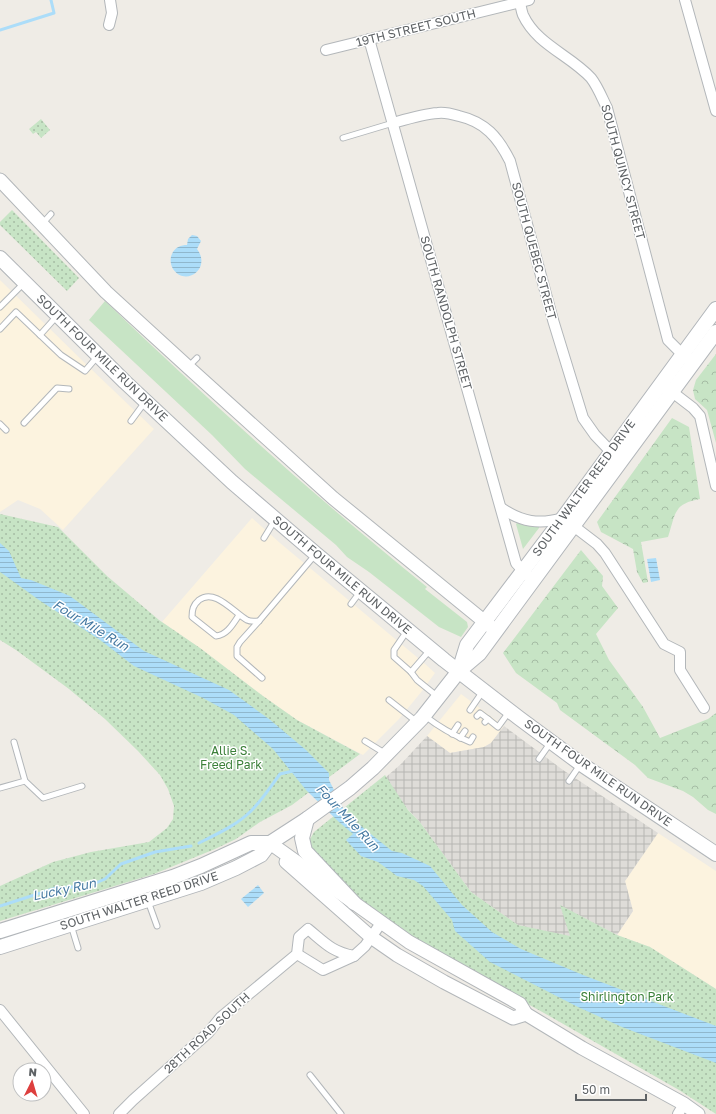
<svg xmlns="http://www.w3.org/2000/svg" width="716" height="1114" font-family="'Golos Text',sans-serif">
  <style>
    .commercial { fill: #fcf3df }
    .industrial { fill: url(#industrial-grid) }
    .grass { fill: #c7e4c5 }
    .forest { fill: url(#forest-crowns) }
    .park { fill: url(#park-dots) }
    .water { fill: url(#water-rules) }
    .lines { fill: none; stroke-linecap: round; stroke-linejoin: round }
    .stream { stroke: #acddf9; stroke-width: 3 }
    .service-casing { stroke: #b3b7ba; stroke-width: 7 }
    .minor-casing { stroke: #b3b7ba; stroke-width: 12 }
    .tertiary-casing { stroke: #b3b7ba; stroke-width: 15 }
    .secondary-casing { stroke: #b2b6ba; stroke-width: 16 }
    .service { stroke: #fff; stroke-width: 5 }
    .minor { stroke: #fff; stroke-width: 10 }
    .tertiary { stroke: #fff; stroke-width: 13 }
    .secondary { stroke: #fff; stroke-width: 14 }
    .labels { text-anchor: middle; stroke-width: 3; stroke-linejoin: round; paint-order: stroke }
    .street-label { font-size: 12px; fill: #5e6265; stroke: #fff }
    .park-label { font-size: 12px; fill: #3c803a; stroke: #fff }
    .water-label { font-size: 13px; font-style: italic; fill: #467aa2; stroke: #fff }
  </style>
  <defs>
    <pattern id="industrial-grid" width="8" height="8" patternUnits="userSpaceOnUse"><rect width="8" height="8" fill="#dedcd8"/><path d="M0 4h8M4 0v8" fill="none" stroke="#b7b6b3"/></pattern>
    <pattern id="forest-crowns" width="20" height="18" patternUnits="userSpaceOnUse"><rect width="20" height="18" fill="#c7e4c5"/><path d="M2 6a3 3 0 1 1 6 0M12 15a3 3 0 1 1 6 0" fill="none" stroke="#a5bca4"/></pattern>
    <pattern id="park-dots" width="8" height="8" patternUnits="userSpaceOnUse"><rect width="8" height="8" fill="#c7e4c5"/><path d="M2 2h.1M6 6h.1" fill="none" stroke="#a5bca4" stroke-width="1.8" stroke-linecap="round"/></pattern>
    <pattern id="water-rules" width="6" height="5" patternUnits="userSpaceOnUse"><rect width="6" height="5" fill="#acddf9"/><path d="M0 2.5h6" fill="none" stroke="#8fb7cd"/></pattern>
  </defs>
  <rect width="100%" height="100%" fill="#efece6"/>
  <g class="commercial">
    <path d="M0,280L89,367L154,429L63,530L40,509L18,500L0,512Z"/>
    <path d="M252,518L280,543L424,663L435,673L422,691L399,719L363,755L297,720L263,696L200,648L162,622Z"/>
    <path d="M461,694L504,726L491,743L484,747L450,753L427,736Z"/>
    <path d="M658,833L716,871V989L650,947L617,935L633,911L625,881Z"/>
  </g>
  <path class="industrial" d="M504,726L563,770L658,833L625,881L633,911L617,935L561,906L571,937L518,925L471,892L419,821L401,802L386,777L401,764L427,736L450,753L484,747L491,743Z"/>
  <g class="grass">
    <path d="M105,301C209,401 315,497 427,587L425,589L467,622L468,627L461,637L439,627L369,572L347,557L336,545L245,469L212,435L89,320Z"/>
    <path d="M517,523L527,526H539V528L523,549L516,524Z"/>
  </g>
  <g class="forest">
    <path d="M716,354V443L707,410L695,399L693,390L696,380Z"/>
    <path d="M672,418L689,427L700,499C673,504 676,513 668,537L641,542L648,582L643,583L637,572L633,549L601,532L597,522Z"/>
    <path d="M581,550L603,576L602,586L618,608L596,634L609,660L643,707L660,738L708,719L716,713V814L708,810L693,797L683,791L648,778L635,765L560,710L557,703L516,673L503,653Z"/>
  </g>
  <g class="park">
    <path d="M41,119L50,130L41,138L36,132L33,134L29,129Z"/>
    <path d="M12,210L79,278L67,291L0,225V222Z"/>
    <path d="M0,514L58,527L107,576L159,620L200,648L263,696L297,720L360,754L292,805L260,822L236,839L215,849L154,874L0,921V886L53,862L91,852L149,842L167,828L173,819L174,806L168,789L160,775L138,751L105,719L69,689L16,650L0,640Z"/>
    <path d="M385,775L408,810L419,821L471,892L518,925L570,936L560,905L617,935L650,947L716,989V1114L679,1090L544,1013L411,939L377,915L315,858C307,847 307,844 314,832Z"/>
  </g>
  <g class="water">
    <path d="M192,235L197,236L201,241L197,249C212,269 185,287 173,269C170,264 170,258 172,254C175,247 181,245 187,245L188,239Z"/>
    <path d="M0,543L9,551L21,578L31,580L70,596L144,651L229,690L269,719L306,750L329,773V780L346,814L392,851L402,853L430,866L462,905L492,932L521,949L583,975L716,1026V1063L622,1027L578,1007L490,962L455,931L452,920L423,886L414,880L397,876L378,862L361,856L346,840L353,834L339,822L306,790L273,749L234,715L203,698L134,666L100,640L39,600L3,574L0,572Z"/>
    <path d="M656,558L660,580L651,582L647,559Z"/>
    <path d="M258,885L264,893L248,907L241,899Z"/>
  </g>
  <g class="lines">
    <g class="stream">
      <path d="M0,30L54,13L51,0"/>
      <path d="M199,843C217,834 237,825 251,811C262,800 271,786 280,774L293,771"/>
      <path d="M0,906L56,888L89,886L105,879L121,864L155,852L191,846"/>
    </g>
    <defs>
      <g id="service">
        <path d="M343,138L393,123"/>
        <path d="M42,224L51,214"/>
        <path d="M0,307L23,284"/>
        <path d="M57,316L40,335L61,355L85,371L97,357"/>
        <path d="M0,329L16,312L40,335"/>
        <path d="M188,367L197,358"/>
        <path d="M131,421L145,402"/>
        <path d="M24,423L57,388L69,389"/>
        <path d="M0,424L6,430"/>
        <path d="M264,538L275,520"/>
        <path d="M351,604L360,592"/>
        <path d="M239,615C233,624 227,635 216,636L192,617C192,610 193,605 199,600C215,588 233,612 247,620C251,622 255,621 259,621"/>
        <path d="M407,631L394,650V657L411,672L417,680L438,697"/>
        <path d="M411,672L430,650"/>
        <path d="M262,678L237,656V647L240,642L259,621L315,555"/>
        <path d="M389,700L417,722"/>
        <path d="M470,710L483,691"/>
        <path d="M425,716C439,727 453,735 470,742L473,737"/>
        <path d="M477,716L480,713L488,719"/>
        <path d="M485,722L488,719L498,727L509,712"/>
        <path d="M452,734L458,725"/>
        <path d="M460,738L465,731"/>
        <path d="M365,741L386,754"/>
        <path d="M14,742L25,781L43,798L82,786"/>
        <path d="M539,759L551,742"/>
        <path d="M569,781L580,765"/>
        <path d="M0,788L25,781"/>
        <path d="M148,901L157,926"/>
        <path d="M71,925L78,948"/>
        <path d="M310,1075L341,1114"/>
      </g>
      <g id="minor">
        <path d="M519,0C521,5 521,10 523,15C537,45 570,55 591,78C598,87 602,98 607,108L668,340L687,359"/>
        <path d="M685,0L716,111"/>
        <path d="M109,25L112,13L110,0"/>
        <path d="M369,39L516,563L527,575"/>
        <path d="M326,50L529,0"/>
        <path d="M393,123C407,119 423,114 438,113C445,112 452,114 459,116C485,122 498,137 510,161L553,320L583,418L595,435L615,456"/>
        <path d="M667,388L693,408L700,416L716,486"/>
        <path d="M501,508C522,522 539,525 563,518L597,544L605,553L664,644L680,652V670L704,708"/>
        <path d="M297,954L323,970L354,956L365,946L381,923"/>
        <path d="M0,1010L84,1114"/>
        <path d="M119,1114L133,1100L208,1033L221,1017L297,954L299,937L308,929C325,943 332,952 354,956"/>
        <path d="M678,1114L684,1104"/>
      </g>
      <g id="tertiary">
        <path d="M0,180L106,292L188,367L333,498L496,631"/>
        <path d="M270,843L409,942L520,1004L526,1014L582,1048L684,1104L698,1114"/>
        <path d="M286,862L371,937L397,955L444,982L513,1018L526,1014"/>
      </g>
      <g id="secondary">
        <path d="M0,258L125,382L232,482L316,554L444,660L519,718L581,764L716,854"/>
        <path d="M459,671L467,645L563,518L716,309"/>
        <path d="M307,819L302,838L305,851L354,903"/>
        <path d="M0,931L173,877L201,866L251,843H270"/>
        <path d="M0,947L201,883L236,868L261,855L270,843L307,819L350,788L373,768L422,718L459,671L479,654L716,332"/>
      </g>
    </defs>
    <use href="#service" class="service-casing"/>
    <use href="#minor" class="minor-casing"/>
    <use href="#tertiary" class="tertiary-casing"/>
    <use href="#secondary" class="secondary-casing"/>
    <use href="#service" class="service"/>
    <use href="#minor" class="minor"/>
    <use href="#tertiary" class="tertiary"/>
    <use href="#secondary" class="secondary"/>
  </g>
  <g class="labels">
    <g class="street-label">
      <text transform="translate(416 28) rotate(-14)" y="4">19TH STREET SOUTH</text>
      <text transform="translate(623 172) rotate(75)" y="4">SOUTH QUINCY STREET</text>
      <text transform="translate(534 251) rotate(75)" y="4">SOUTH QUEBEC STREET</text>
      <text transform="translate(446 313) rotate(74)" y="4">SOUTH RANDOLPH STREET</text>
      <text transform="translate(102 358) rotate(44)" y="4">SOUTH FOUR MILE RUN DRIVE</text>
      <text transform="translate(584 488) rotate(-54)" y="4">SOUTH WALTER REED DRIVE</text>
      <text transform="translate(342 575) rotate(40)" y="4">SOUTH FOUR MILE RUN DRIVE</text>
      <text transform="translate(598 773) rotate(35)" y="4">SOUTH FOUR MILE RUN DRIVE</text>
      <text transform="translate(139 901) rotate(-18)" y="4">SOUTH WALTER REED DRIVE</text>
      <text transform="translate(207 1033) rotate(-43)" y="4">28TH ROAD SOUTH</text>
    </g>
    <g class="park-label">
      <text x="231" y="755">Allie S.<tspan x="231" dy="14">Freed Park</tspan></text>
      <text x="627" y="1001">Shirlington Park</text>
    </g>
    <g class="water-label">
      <text transform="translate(91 625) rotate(31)" y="5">Four Mile Run</text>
      <text transform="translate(348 817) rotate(47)" y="5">Four Mile Run</text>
      <text transform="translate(64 889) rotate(-12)" y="5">Lucky Run</text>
    </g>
  </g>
  <g transform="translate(32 1082) rotate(5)"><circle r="19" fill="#ffffff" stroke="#bfc0c1"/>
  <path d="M0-3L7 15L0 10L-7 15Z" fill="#dd3f3e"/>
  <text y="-6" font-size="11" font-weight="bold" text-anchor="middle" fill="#5e6265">N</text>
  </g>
  <path d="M576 1094v6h70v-6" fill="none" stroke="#5e6265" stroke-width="2"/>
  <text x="582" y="1094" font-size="12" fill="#5e6265" stroke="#ffffff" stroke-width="3" paint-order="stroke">50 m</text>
</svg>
